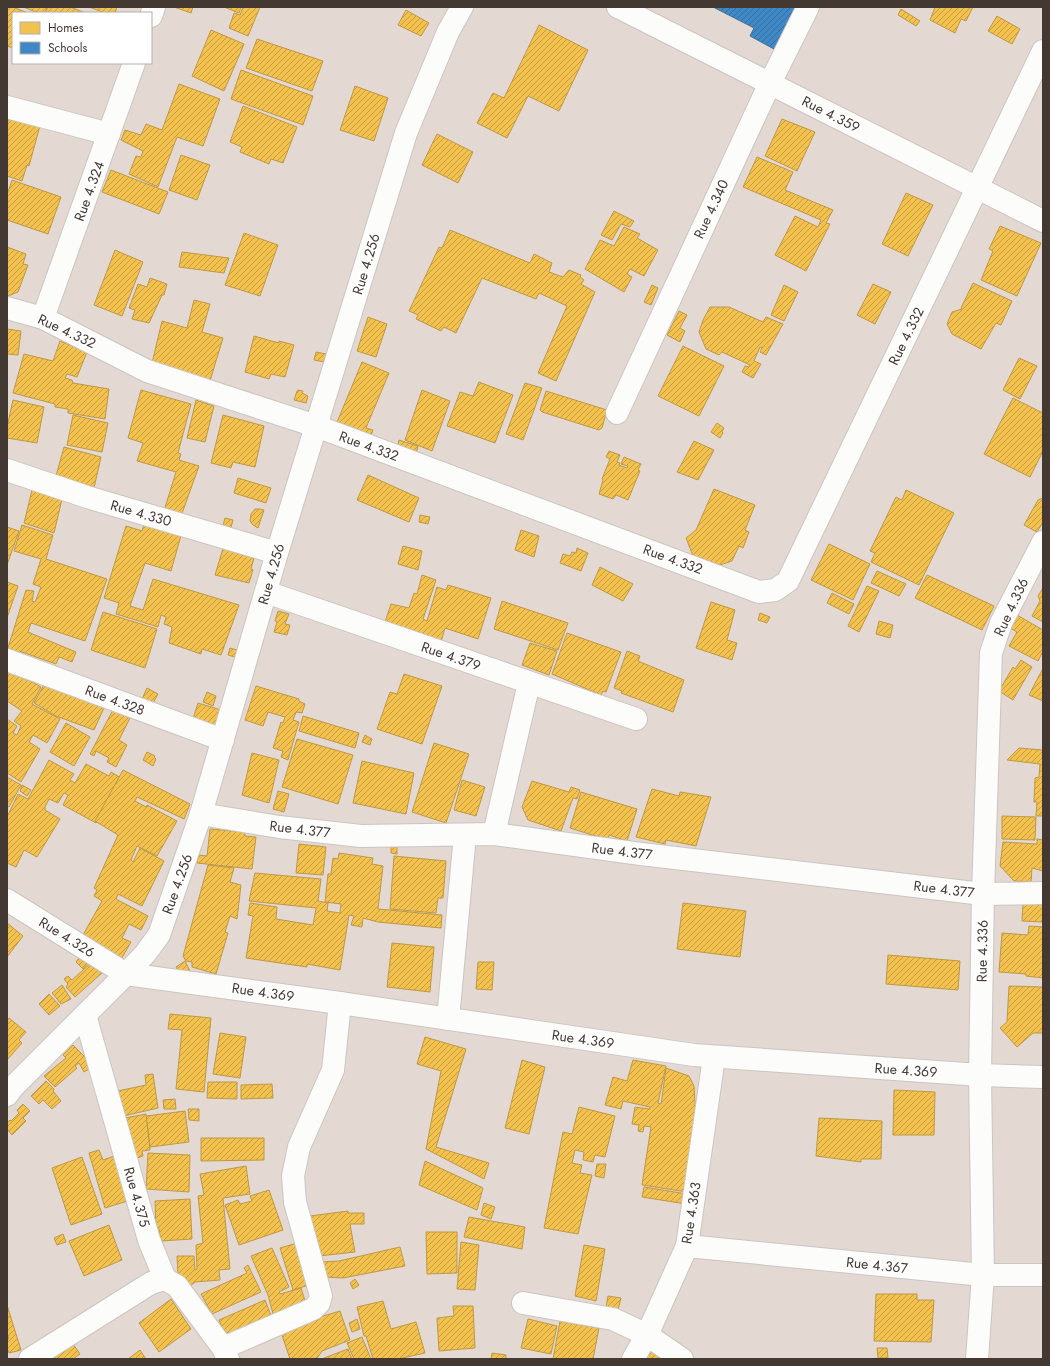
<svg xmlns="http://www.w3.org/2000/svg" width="1050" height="1366" font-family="Jost,sans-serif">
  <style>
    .residential { fill: #e3d9d2; fill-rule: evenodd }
    .homes { fill: url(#homes-hatch); stroke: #be9846 }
    .schools { fill: url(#schools-hatch); stroke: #407099 }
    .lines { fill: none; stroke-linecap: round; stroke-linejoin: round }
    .minor-casing { stroke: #cac5c1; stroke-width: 24 }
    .minor { stroke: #fcfcfb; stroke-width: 22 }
    .labels { text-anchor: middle; stroke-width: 4; stroke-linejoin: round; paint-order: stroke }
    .street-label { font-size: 14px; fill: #443832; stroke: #fff }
  </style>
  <defs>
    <pattern id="homes-hatch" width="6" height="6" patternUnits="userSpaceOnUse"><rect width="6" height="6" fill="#f2c14e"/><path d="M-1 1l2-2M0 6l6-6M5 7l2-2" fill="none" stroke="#c69e41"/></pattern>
    <pattern id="schools-hatch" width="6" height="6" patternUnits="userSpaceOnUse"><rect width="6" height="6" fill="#3f88c5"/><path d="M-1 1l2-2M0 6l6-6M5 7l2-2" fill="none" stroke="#3670a1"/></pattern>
  </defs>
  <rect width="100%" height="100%" fill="#eee9e5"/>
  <path class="residential" d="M7,7H1043V1359H7ZM13,13H151V63H13Z"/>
  <g class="homes">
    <path d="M7,7H13L28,13H13V48L7,46Z"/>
    <path d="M23,7H47L45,13H39Z"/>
    <path d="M48,7H70L86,13H45Z"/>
    <path d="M89,7H117L115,13H105Z"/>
    <path d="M174,7H193L191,13Z"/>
    <path d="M224,7H241L239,13Z"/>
    <path d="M243,7H260L248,36L229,28L234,13L240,15Z"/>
    <path d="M935,7H973L966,21L961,19L955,33L930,20Z"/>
    <path d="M901,9L920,21L916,26L898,15Z"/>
    <path d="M406,10L429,23L421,36L398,25Z"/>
    <path d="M997,16L1020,29L1012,44L988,31Z"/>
    <path d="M539,25L588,50L559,111L528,96L507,138L477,123L493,93L504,98Z"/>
    <path d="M211,30L244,44L224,91L192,76Z"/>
    <path d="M257,39L323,61L312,91L246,68Z"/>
    <path d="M241,70L313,96L303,125L231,99Z"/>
    <path d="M179,84L220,99L203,146L177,137L158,187L129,174L136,156L141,157L143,151L121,140L125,130L141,135L146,124L162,130Z"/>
    <path d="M355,86L388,98L374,141L340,130Z"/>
    <path d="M243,106L297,127L283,163L271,159L269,164L240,152L242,147L230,142Z"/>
    <path d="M11,112L41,122L29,166L27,165L22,181L7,176V124Z"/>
    <path d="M782,119L815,132L797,171L765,156Z"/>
    <path d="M437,134L473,152L458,183L422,165Z"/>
    <path d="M181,155L210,165L197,200L169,190Z"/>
    <path d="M757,157L793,172L785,190L833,210L826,223L830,224L806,271L775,255L795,216L818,227L821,220L743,187Z"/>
    <path d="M111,170L168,192L159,214L102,192Z"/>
    <path d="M12,180L61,197L48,234L7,220V195Z"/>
    <path d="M906,193L933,205L908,256L882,244Z"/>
    <path d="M614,211L634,221L630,227L621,224L612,240L601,235Z"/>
    <path d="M1000,226L1041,243L1017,296L981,280L993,251L989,249Z"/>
    <path d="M624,227L640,234L637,238L658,250L644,276L630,269L627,274L632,277L624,292L585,269L600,240L614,246Z"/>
    <path d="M450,230L530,263L534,254L552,263L549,272L563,277L569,270L581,275L580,277L584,280L581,284L595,292L556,381L538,373L567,306L539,293L536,299L482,278L456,333L444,327L441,331L416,319L418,315L409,311L439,247L442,248Z"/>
    <path d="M244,233L278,245L260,296L225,285Z"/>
    <path d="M7,247L26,254L23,264L28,265L18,292L8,296L7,295Z"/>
    <path d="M115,250L143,262L122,316L94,305Z"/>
    <path d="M182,252L229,258L224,273L179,267Z"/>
    <path d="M150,278L167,284L164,295H162L149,323L132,319L135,310L129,308L138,284L147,287Z"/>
    <path d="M973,283L1012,301L1001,325L996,323L981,349L952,334L947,324L952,312L962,309L961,308Z"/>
    <path d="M873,284L891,292L875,324L857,315Z"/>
    <path d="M652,285L658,288L651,305L644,302Z"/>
    <path d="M784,285L798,292L784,321L771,315Z"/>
    <path d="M194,300L210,304L202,332L223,338L210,381L152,363L162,321L187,328Z"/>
    <path d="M710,307H729L763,322L766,317L783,324L766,355L760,352L762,348L760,347L754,361L761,364L753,378L742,372L745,366L749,367L750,365L722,352L719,355L706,349L699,332L703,320Z"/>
    <path d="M679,311L687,315L680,328L685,331L680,342L667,335Z"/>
    <path d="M368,317L387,324L376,357L357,351Z"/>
    <path d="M7,329L21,331L18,355L7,354Z"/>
    <path d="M254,336L279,343V341L294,345L285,377L271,374L269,379L245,372Z"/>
    <path d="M60,341L87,352L77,377L67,374L65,378L72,380L73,383L109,389L105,419L68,413V409L55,407V404L13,393L24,354L53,361Z"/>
    <path d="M683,346L724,366L699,416L658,396Z"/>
    <path d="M316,352L326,354L324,362L314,360Z"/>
    <path d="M1019,358L1037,366L1020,399L1003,390Z"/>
    <path d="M362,362L389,373L366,428L373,430L369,440L335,427Z"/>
    <path d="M479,382L513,395L495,443L447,426L460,392L473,396Z"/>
    <path d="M525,383L542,388L523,440L506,434Z"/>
    <path d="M141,390L191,404L178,453L181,454L179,460L199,466L180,519L163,514L176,472L137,461L143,443L128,438Z"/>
    <path d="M298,390L303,391L302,393L308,396L306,403L294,400L297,391Z"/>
    <path d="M422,390L450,401L432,451L405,440Z"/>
    <path d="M546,391L607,410L602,428L599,430L542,412L540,410Z"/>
    <path d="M1013,398L1043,413V451L1030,477L984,454Z"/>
    <path d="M13,400L44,407L37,443L7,438V427Z"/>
    <path d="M196,400L214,406L205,442L187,438Z"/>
    <path d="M73,415L108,423L102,452L67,445Z"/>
    <path d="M223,415L264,426L255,467L233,462L231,468L211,463Z"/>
    <path d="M717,423L724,428L722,432L723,433L720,438L711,432Z"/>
    <path d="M399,440L418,446L415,458L396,454Z"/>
    <path d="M694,441L714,450L698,480L677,472Z"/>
    <path d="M64,447L101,457L94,488L56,476Z"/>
    <path d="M609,451L620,455L617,462L620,463L619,465L627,468L628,466L621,464L624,457L641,464L638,470L640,471L628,500L616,495L613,499L599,494L603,480L602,479L610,459L606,457Z"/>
    <path d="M368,475L419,498L409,522L357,500Z"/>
    <path d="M238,478L271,488L266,503L234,493Z"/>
    <path d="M33,486L63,495L54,533L24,523Z"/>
    <path d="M714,489L755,505L745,530L749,532L743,548L739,546L732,561L717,566L693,556L686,538L696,530Z"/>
    <path d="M906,490L954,513L919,585L871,562L875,553L870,551L896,497L902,500Z"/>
    <path d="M1043,498V522L1037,532L1024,525L1038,500Z"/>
    <path d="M255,509H260L264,510L258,528L253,525L250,521L251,514Z"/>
    <path d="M420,515L430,517L428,524L419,522Z"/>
    <path d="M225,518L233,520L229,535L221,533Z"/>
    <path d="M145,521L182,532L171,571L145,563L130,606L143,610L153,579L239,605L221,655L202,649L201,654L169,643L172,627L164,624L166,617L161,615L158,627L116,614L119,603L104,598L126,526L142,531Z"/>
    <path d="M22,525L53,535L46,559L107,579L85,641L31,623L28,632L76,652L72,662L59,657L56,664L19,651L17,655L7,651L26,590L34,591L32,601L35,602L41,587L33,584L41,559L14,551Z"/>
    <path d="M7,527L19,531L7,565Z"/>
    <path d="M521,530L539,536L534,557L515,550Z"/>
    <path d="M829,544L870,564L853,600L811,580Z"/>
    <path d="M224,545L255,554L251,569L253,570L249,583L215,575Z"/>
    <path d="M403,546L422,551L418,570L398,564Z"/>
    <path d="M577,548L588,553L581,571L560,563L563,554L570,556L572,552L576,553Z"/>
    <path d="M600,567L633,584L623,601L592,585Z"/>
    <path d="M877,571L906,584L899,596L871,583Z"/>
    <path d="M422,575L436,580L423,619L427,621L437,587L446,590L448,585L491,598L478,639L445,628L440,645L384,625L391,604L409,608L414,593L417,594Z"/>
    <path d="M927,575L994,606L982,630L915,598Z"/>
    <path d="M7,582L18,586L7,618Z"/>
    <path d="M867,586L879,591L859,632L848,626Z"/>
    <path d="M1043,588V622L1032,616L1040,601L1038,596Z"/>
    <path d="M832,593L854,604L849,614L827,603Z"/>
    <path d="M502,601L568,623L558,650L494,629Z"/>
    <path d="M711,602L735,610L727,640L737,643L732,660L696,648Z"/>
    <path d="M278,611L289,614L285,624L290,625L287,635L274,632L277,622L275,621Z"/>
    <path d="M103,612L157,629L145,668L91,650Z"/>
    <path d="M760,613L770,617L767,623L758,620Z"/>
    <path d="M1017,615L1043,630V651L1038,661L1009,646L1017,632L1010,628Z"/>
    <path d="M879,621L893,625L890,638L876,634Z"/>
    <path d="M567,633L621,652L606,692L603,691L601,695L552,674Z"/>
    <path d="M530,643L557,651L549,675L522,665Z"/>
    <path d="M230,648L237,650L235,657L228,655Z"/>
    <path d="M627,651L640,656L638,661L684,680L673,712L621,693L622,691L614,688Z"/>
    <path d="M1021,660L1032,667L1013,700L999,691L1013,667L1015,669Z"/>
    <path d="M8,668L41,687L32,704L60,719L47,743L33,735L29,742L40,749L21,782L7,773V719L17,726L13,733L17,735L21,726L14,721L22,711L7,701V670Z"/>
    <path d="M1042,670H1043V701L1029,695Z"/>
    <path d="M404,674L442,686L422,744L377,729L390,692L397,694Z"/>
    <path d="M47,679L107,701L94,730L56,716L34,703Z"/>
    <path d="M256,686L299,699V701L305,704L302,713L296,712L293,720L299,722L288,760L281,757L283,751L273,748L281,722L283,723L285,717L268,712L263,726L245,720Z"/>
    <path d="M147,688L158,694L152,705L142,699Z"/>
    <path d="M207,692L216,696L213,706L203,702Z"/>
    <path d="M198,703L221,710L216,728L192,722Z"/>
    <path d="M115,706L124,715L130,718L119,740L127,745L116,767L107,762L109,758L96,751L94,756L90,754Z"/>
    <path d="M303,716L359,733L355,748L299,731Z"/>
    <path d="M66,723L90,737L74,766L50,752Z"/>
    <path d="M365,735L372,739L370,745L362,742Z"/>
    <path d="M297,739L353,755L338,804L282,787Z"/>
    <path d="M434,743L469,754L446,823L412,812Z"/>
    <path d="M1019,748L1043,750V816H1036L1037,802H1034L1035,778L1039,777L1040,764L1007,760Z"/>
    <path d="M147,752L155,756L154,757L156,759L153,766L143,760Z"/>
    <path d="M252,753L279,760L269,803L242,795Z"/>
    <path d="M49,760L74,774L70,780L75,783L86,764L109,776L111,772L121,778L115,792H114L96,823L63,805L68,795L64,793L58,803L49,799L45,807V810L60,819L37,857L24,850L16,867L7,863V817L18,794L28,799Z"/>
    <path d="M362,761L414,773L406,814L353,803Z"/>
    <path d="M123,770L190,804L184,819L137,797L135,801L146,807L147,805L177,821L157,856L137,846L131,860L133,862L140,848L164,861L142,906L118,894L116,899L148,916L141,930L129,924L122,938L131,942L119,963L109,956L110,951L83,935L102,901L94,896L97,890L94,888L118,835L95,821Z"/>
    <path d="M7,777L21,785L9,807L7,806Z"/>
    <path d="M462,780L485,787L476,816L454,810Z"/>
    <path d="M532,781L569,792L571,787L580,790L577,799L573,798L561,831L528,820L522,807Z"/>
    <path d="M22,785L31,790L27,796L20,791Z"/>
    <path d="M652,789L679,796L680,792L711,797L696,846L666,840L665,844L636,837Z"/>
    <path d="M278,791L289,794L284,812L273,809Z"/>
    <path d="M581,792L637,809L627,841L609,835L608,840L570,828Z"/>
    <path d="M1002,816L1036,817L1035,840L1002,839Z"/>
    <path d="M210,829L245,832V836L256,837L252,869L197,863L198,855L207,856Z"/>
    <path d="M1037,839L1043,840V871L1032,868L1031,882L1014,881L1000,866L1003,842L1037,844Z"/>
    <path d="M299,844L326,847L323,875L296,873Z"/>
    <path d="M391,846H397V854L391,853Z"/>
    <path d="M339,853L373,858L372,864L383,866L378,909L442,915L441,928L378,922L363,918L362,927L351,925L354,916L349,915L340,970L307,964V967L246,958L253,916L248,915L250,903L277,907L276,919L313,925L316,908L249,901L255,873L321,879L318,901L328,903L327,911L340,913L341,904L325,902L328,874H331L333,858L338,859Z"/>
    <path d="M394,856L446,861L443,898H438L436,913L390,909Z"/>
    <path d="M208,865L234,868L230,882L241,885L237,919L230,916L225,932L228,933L216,974L192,967V962L186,961L183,956Z"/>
    <path d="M1023,902L1043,903V922L1022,921Z"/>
    <path d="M683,903L746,911L740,957L677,949Z"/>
    <path d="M7,923L23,936L7,957Z"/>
    <path d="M1029,926L1043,927V978L1026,976V974L999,972L1002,933L1028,935Z"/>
    <path d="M392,943L434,947L430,992L387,987Z"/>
    <path d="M82,954L90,961L83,969L76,962Z"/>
    <path d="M888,955L960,961L958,990L886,984Z"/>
    <path d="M93,961L103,972L75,997L66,987L68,984L64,979L68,976L72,980Z"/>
    <path d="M185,961L190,971L181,976L176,967Z"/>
    <path d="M478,962H494L492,990L476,989Z"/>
    <path d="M62,985L71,999L61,1004L52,993Z"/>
    <path d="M1009,986L1043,987V1033H1033L1017,1047L1000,1028L1007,1022Z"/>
    <path d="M49,994L60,1006L49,1015L39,1004Z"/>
    <path d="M170,1014L211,1018L204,1092L176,1089L182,1030L168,1029Z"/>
    <path d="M9,1018L26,1032L19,1040L22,1043L7,1060V1021Z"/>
    <path d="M220,1033L246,1037L240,1078L213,1074Z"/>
    <path d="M425,1037L466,1049L436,1147L489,1163L484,1179L426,1149L441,1071L417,1064Z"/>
    <path d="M73,1045L85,1057L91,1068L84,1072L79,1063L75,1066L77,1068L55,1087L44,1076L66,1058L63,1055Z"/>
    <path d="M522,1060L545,1067L529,1134L505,1128Z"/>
    <path d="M633,1060L666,1066L658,1103L661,1104L666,1068L689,1076L694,1086L696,1119L687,1192L642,1185L651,1127L644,1126L643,1132L638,1131L639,1125L632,1124L635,1107L650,1109V1107L623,1101L621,1109L605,1105L613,1077L627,1081Z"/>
    <path d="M153,1074L158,1108L119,1117L113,1092L146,1085L145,1075Z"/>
    <path d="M46,1081L54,1089L53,1091L61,1101L52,1109L43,1100L39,1104L31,1096Z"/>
    <path d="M208,1082H237V1099L207,1098Z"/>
    <path d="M272,1084L273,1098L241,1099V1085Z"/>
    <path d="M894,1090L935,1092L934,1135H893Z"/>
    <path d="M175,1099L176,1109H164L163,1100Z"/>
    <path d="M23,1104L30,1111L23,1118L26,1121L12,1135L7,1129V1123L10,1120L11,1121L19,1113L17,1110Z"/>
    <path d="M579,1107L615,1116L605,1157L595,1155L593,1162L583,1160L584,1152L575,1150L572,1163L582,1165L580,1173L592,1175L578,1234L544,1228L563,1132L572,1134Z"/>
    <path d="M188,1109H199V1121L189,1120Z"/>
    <path d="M185,1111L189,1142L150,1147L146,1116Z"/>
    <path d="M146,1114L150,1150L142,1151L143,1156L131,1160L120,1119Z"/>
    <path d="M819,1118L882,1121L881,1159H861V1162L816,1156Z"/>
    <path d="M201,1138H264V1160L201,1161Z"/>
    <path d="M99,1150L103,1160L120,1154L134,1199L105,1208L89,1153Z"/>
    <path d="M148,1153L190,1155L189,1192L146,1189Z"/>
    <path d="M82,1157L102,1214L71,1225L52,1168Z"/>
    <path d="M425,1161L483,1188L477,1210L419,1185Z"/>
    <path d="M597,1164H606L604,1178L595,1176Z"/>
    <path d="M246,1166L250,1194L223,1198L230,1269L219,1270L220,1280L195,1282L189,1287L178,1276L177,1256H194L195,1270L197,1269L196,1245L203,1243L198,1196L204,1195L200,1174Z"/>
    <path d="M644,1187L687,1194L686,1204L642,1197Z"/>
    <path d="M269,1190L283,1230L239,1245L225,1205L238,1200L240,1204L252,1201L250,1196Z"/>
    <path d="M190,1199L192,1239L161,1241L159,1229H156L155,1201Z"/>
    <path d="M484,1203L495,1207L491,1219L481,1215Z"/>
    <path d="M348,1211V1213H364V1224H350L355,1252L319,1256L310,1216Z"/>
    <path d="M469,1217L525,1227L522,1249L464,1237Z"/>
    <path d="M109,1225L122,1260L84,1276L69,1241Z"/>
    <path d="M426,1232H457V1273L427,1274Z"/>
    <path d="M63,1234L66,1242L57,1245L54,1238Z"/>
    <path d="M301,1242L315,1283L293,1290L280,1248Z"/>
    <path d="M461,1242L479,1245L475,1290L457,1289Z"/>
    <path d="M584,1245L605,1249L596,1301L575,1296Z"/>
    <path d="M400,1247L405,1266L343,1278L323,1277L321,1262L339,1261Z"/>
    <path d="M272,1248L289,1287L279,1292L280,1294L301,1288L308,1310L275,1321L268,1295L251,1256Z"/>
    <path d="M248,1265L261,1292L212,1314L201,1294L247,1273L244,1268Z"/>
    <path d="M355,1279L359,1285L353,1289L350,1283Z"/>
    <path d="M876,1294H917V1300H934L931,1342L874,1341Z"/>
    <path d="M608,1296L621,1298L618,1310L606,1307Z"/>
    <path d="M171,1299L191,1329L159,1352L139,1323Z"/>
    <path d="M265,1300L274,1323L228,1343L219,1320Z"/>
    <path d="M383,1301L391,1329L416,1322L425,1353L398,1359H373L366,1336H364L357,1307Z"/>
    <path d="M7,1305L21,1350L9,1353L7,1348V1339H9L7,1333Z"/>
    <path d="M453,1306H473L475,1348L439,1351L437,1318L454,1316Z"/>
    <path d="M340,1311L350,1340L322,1351L318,1357L314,1359H290L279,1326L309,1316L311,1322L320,1319V1317Z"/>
    <path d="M357,1319L360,1329L352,1332L349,1323Z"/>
    <path d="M528,1319L557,1326L551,1354L521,1348Z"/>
    <path d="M560,1321L599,1328L593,1359H553Z"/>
    <path d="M362,1337L371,1359H354L347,1343Z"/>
    <path d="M71,1341L80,1354L73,1359H43Z"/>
    <path d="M643,1346L675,1359H638Z"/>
    <path d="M877,1348H887L888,1358H878Z"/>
    <path d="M348,1349L352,1359H325L324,1358Z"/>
    <path d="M140,1350L146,1359H128Z"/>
    <path d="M492,1353L506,1355V1359H491Z"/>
  </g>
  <path class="schools" d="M713,7H795L774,49L750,36L754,28Z"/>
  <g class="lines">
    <defs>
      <g id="minor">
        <path d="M618,7L1043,221"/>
        <path d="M151,16L154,7"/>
        <path d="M7,107L109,134"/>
        <path d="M7,308L43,318L147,371L316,426L759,592L775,590L788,581L1043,51"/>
        <path d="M43,318L134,63"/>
        <path d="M617,413L770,83L808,7"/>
        <path d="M7,470L87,497L277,553"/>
        <path d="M1043,542L1001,623L991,653L983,894L980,1075L983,1275H1043"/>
        <path d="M266,592L636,719"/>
        <path d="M7,660L223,740"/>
        <path d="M201,814L279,827L361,836L494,834L641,854L983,894L1043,893"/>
        <path d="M494,834L529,683"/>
        <path d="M7,900L126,974L340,1003L694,1055L980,1075L1043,1077"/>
        <path d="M85,1015L149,1240L165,1279L177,1286L223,1348L228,1359"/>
        <path d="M448,1019L465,835"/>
        <path d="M7,1095L13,1087L126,974L145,954L159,935L201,814L277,553L406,133L448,32L462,7"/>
        <path d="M687,1246L983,1275L977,1359"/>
        <path d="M523,1303L613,1319L647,1335L682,1359"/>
        <path d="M223,1348L313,1309L319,1303L321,1296L295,1202L293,1176L299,1147L333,1070L340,1003"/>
        <path d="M30,1359L151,1283L165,1279"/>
        <path d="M633,1359L647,1335L687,1246L714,1057"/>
      </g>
    </defs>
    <use href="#minor" class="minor-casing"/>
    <use href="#minor" class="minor"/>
  </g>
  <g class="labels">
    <g class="street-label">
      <text transform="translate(831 114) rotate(27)" y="5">Rue 4.359</text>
      <text transform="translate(89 191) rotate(-70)" y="5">Rue 4.324</text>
      <text transform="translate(711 209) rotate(-65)" y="5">Rue 4.340</text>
      <text transform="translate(366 264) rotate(-73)" y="5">Rue 4.256</text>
      <text transform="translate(67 331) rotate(25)" y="5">Rue 4.332</text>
      <text transform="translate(906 336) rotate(-64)" y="5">Rue 4.332</text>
      <text transform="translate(369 446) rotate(20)" y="5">Rue 4.332</text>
      <text transform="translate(141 513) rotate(16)" y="5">Rue 4.330</text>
      <text transform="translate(673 559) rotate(20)" y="5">Rue 4.332</text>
      <text transform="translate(271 574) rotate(-74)" y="5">Rue 4.256</text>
      <text transform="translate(1011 607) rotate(-65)" y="5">Rue 4.336</text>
      <text transform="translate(451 656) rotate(19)" y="5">Rue 4.379</text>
      <text transform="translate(115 700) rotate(20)" y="5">Rue 4.328</text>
      <text transform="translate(300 829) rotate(7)" y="5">Rue 4.377</text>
      <text transform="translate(622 851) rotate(7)" y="5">Rue 4.377</text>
      <text transform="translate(177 884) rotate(-70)" y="5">Rue 4.256</text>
      <text transform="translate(944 889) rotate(7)" y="5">Rue 4.377</text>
      <text transform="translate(67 937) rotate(32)" y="5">Rue 4.326</text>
      <text transform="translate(982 951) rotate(-89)" y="5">Rue 4.336</text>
      <text transform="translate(263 992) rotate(8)" y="5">Rue 4.369</text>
      <text transform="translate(583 1039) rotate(8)" y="5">Rue 4.369</text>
      <text transform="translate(906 1070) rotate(4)" y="5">Rue 4.369</text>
      <text transform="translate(137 1197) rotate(74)" y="5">Rue 4.375</text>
      <text transform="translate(691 1213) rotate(-81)" y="5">Rue 4.363</text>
      <text transform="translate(877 1265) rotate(6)" y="5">Rue 4.367</text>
    </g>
  </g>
  <rect width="1050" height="1366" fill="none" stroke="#443832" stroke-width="16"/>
  <rect x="12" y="12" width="140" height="52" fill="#ffffff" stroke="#b4afad"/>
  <rect x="20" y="22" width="20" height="12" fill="#f2c14e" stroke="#b4afad"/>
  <text x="48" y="32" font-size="12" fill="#443832">Homes</text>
  <rect x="20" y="42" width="20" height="12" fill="#3f88c5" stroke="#b4afad"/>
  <text x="48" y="52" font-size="12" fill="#443832">Schools</text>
</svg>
